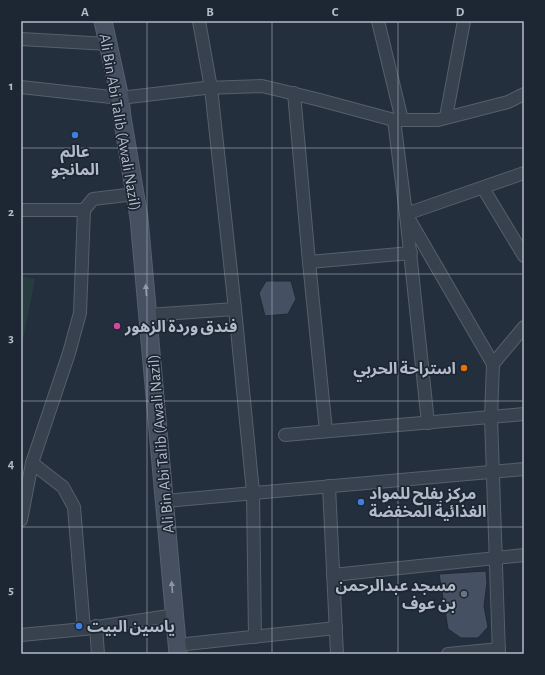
<svg xmlns="http://www.w3.org/2000/svg" width="545" height="675" font-family="'Alegreya Sans','Noto Sans Arabic',sans-serif">
  <style>
    .green { fill: #263c3f }
    .building { fill: #455162; stroke: #1f2835 }
    .lines { fill: none; stroke-linecap: round; stroke-linejoin: round }
    .minor-casing { stroke: #565f6c; stroke-width: 14 }
    .secondary-casing { stroke: #565f6c; stroke-width: 19 }
    .minor { stroke: #38414e; stroke-width: 12 }
    .secondary { stroke: #465061; stroke-width: 17 }
    .oneway { fill: #8e96a5 }
    .grid { fill: none; stroke: #b4bcc9; stroke-width: 1; stroke-opacity: 0.55 }
    .shop-dot { fill: #3f7fe0; stroke: #1d2633; stroke-width: 1.5 }
    .hotel-dot { fill: #d1479c; stroke: #1d2633; stroke-width: 1.5 }
    .food-dot { fill: #e8710a; stroke: #1d2633; stroke-width: 1.5 }
    .worship-dot { fill: #6b7280; stroke: #1d2633; stroke-width: 1.5 }
    .labels { text-anchor: middle; stroke-width: 3.5; stroke-linejoin: round; paint-order: stroke }
    .street-label { font-size: 16px; fill: #b4bcc9; stroke: #1d2633 }
    .poi-label { font-size: 16px; font-weight: bold; fill: #b4bcc9; stroke: #1d2633; text-anchor: start }
    .neatline { fill: none; stroke: #b4bcc9; stroke-width: 1.5 }
    .grid-label { font-size: 13px; text-anchor: middle; font-weight: bold; fill: #b4bcc9 }
  </style>
  <rect width="100%" height="100%" fill="#242f3e"/>
  <path class="green" d="M21,276L35,279L21,349Z"/>
  <g class="building">
    <path d="M266,281H291L296,299L288,314L265,316L259,293Z"/>
    <path d="M486,571L487,582L484,606L488,627L478,638H461L448,629L439,574Z"/>
  </g>
  <g class="lines">
    <defs>
      <g id="minor">
        <path d="M199,21L211,88L235,309L253,492L255,637"/>
        <path d="M378,21L402,120"/>
        <path d="M21,39L108,44"/>
        <path d="M21,87L120,98L205,88L262,86L316,99L394,120H438L508,102L524,94"/>
        <path d="M294,93L309,262L326,431"/>
        <path d="M446,117L464,21"/>
        <path d="M394,120L406,214L493,364L491,417L499,654"/>
        <path d="M483,188L524,256"/>
        <path d="M21,210H84L93,199L135,194"/>
        <path d="M309,262L411,253"/>
        <path d="M148,315L235,309"/>
        <path d="M493,364L524,327"/>
        <path d="M428,423L406,214L524,173"/>
        <path d="M285,435L524,414"/>
        <path d="M32,463L63,487L74,507L84,629"/>
        <path d="M329,486L337,654"/>
        <path d="M165,501L524,469"/>
        <path d="M21,520L32,463L69,353L80,313L84,210"/>
        <path d="M333,575L524,555"/>
        <path d="M96,626L98,654"/>
        <path d="M21,635L84,629L175,615"/>
        <path d="M177,645L336,628"/>
        <path d="M448,654L499,649"/>
      </g>
      <path id="secondary" d="M103,21L120,98L122,117L139,218L178,654"/>
    </defs>
    <use href="#minor" class="minor-casing"/>
    <use href="#secondary" class="secondary-casing"/>
    <use href="#minor" class="minor"/>
    <use href="#secondary" class="secondary"/>
  </g>
  <defs><path id="oneway-solid" d="M-6-.8H1V-3.2L6.5 0L1 3.2V.8H-6Z"/></defs>
  <g class="oneway">
    <use href="#oneway-solid" transform="translate(146 290) rotate(-95)"/>
    <use href="#oneway-solid" transform="translate(172 587) rotate(-95)"/>
  </g>
  <path class="grid" d="M147,21V654M272,21V654M398,21V654M21,148H524M21,274H524M21,401H524M21,527H524"/>
  <g class="shop-dot">
    <circle cx="75" cy="135" r="4"/>
    <circle cx="361" cy="502" r="4"/>
    <circle cx="79" cy="626" r="4"/>
  </g>
  <circle class="hotel-dot" cx="117" cy="326" r="4"/>
  <circle class="food-dot" cx="464" cy="368" r="4"/>
  <circle class="worship-dot" cx="464" cy="594" r="4"/>
  <g class="labels">
    <g class="street-label">
      <text transform="translate(121 122) rotate(80)" y="6">Ali Bin Abi Talib (Awali Nazil)</text>
      <text transform="translate(160 444) rotate(-95)" y="6">Ali Bin Abi Talib (Awali Nazil)</text>
    </g>
    <g class="poi-label">
      <text x="75" y="157" text-anchor="middle">عالم<tspan x="75" dy="18">المانجو</tspan></text>
      <text x="125" y="332">فندق وردة الزهور</text>
      <text x="456" y="374" text-anchor="end">استراحة الحربي</text>
      <text x="369" y="499">مركز بفلح للمواد<tspan x="369" dy="18">الغذائية المخفضة</tspan></text>
      <text x="456" y="591" text-anchor="end">مسجد عبدالرحمن<tspan x="456" dy="18">بن عوف</tspan></text>
      <text x="87" y="632">ياسين البيت</text>
    </g>
  </g>
  <rect width="545" height="675" fill="none" stroke="#1d2633" stroke-width="44"/>
  <rect x="22" y="22" width="501" height="631" class="neatline"/>
  <g class="grid-label">
    <text x="85" y="16">A</text>
    <text x="210" y="16">B</text>
    <text x="335" y="16">C</text>
    <text x="460" y="16">D</text>
    <text x="11" y="90">1</text>
    <text x="11" y="216">2</text>
    <text x="11" y="342">3</text>
    <text x="11" y="468">4</text>
    <text x="11" y="594">5</text>
  </g>
</svg>
